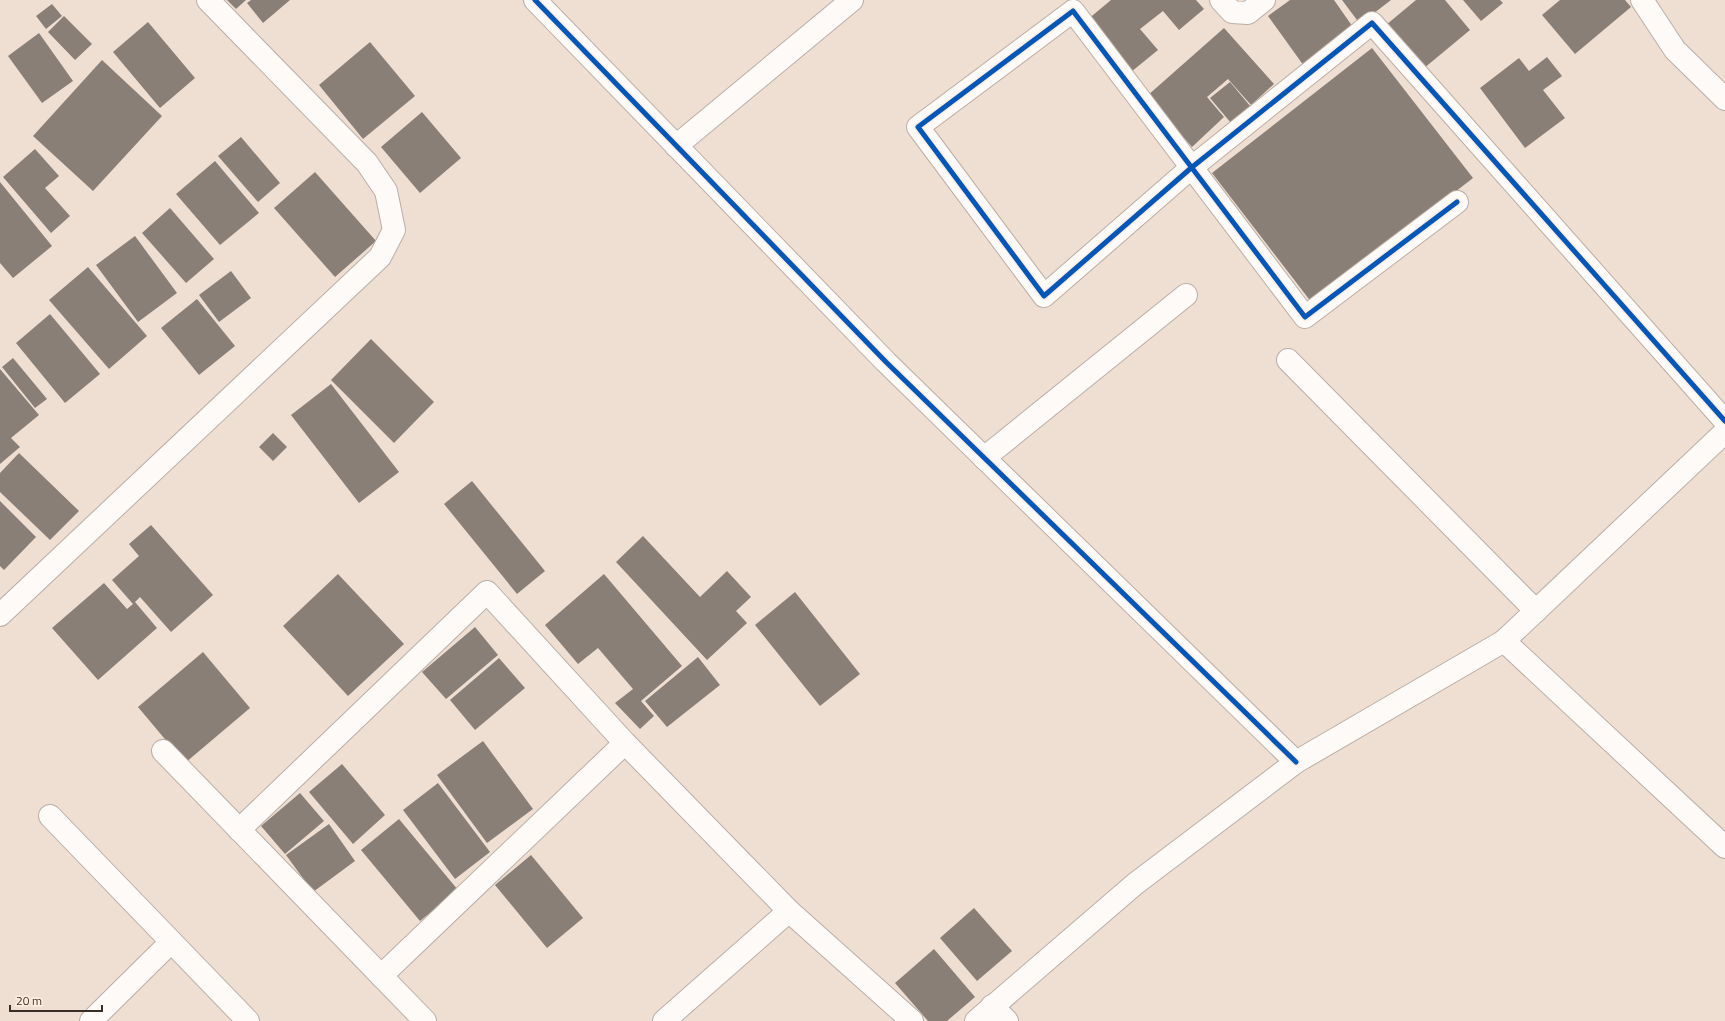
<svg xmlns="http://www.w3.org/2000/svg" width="1725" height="1021" font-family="'Titillium Web',sans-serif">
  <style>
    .building { fill: #8a7f76 }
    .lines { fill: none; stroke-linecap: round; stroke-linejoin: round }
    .street-casing { stroke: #baaea5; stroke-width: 24 }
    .secondary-casing { stroke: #baaea5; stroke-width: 24 }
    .street { stroke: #fdfaf8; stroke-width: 22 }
    .secondary { stroke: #fdfaf8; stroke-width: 22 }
    .cycleway-casing { stroke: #ffede1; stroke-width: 8 }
    .cycleway { stroke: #0057b8; stroke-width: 5 }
  </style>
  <rect width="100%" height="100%" fill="#efdfd3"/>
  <g class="building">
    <path d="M227,0H246L236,9Z"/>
    <path d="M251,0H290L263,23L247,3Z"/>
    <path d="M1111,0H1196L1204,9L1179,30L1163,11L1140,29L1158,50L1131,72L1087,20Z"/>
    <path d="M1290,0H1334L1355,30L1304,66L1268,16Z"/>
    <path d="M1342,0H1391L1360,24Z"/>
    <path d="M1416,0H1445L1470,30L1423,69L1386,25Z"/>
    <path d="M1463,0H1500L1503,3L1481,21Z"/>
    <path d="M1560,0H1625L1631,7L1575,54L1542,15Z"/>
    <path d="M52,4L62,16L46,29L36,16Z"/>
    <path d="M64,16L92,44L75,60L48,32Z"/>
    <path d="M148,22L195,78L160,108L113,52Z"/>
    <path d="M1224,28L1274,84L1251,105L1228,79L1207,97L1224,117L1192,147L1147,96Z"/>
    <path d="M39,33L73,81L42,103L8,56Z"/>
    <path d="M370,42L415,96L363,139L319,85Z"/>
    <path d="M1372,48L1473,178L1312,303L1212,173Z"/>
    <path d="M1547,57L1562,76L1543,90L1565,118L1525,148L1480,88L1519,58L1529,71Z"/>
    <path d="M102,60L162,116L93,191L33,136Z"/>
    <path d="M1230,82L1251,107L1231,123L1210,98Z"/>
    <path d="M422,112L461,158L420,193L381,147Z"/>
    <path d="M241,137L280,183L258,202L218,156Z"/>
    <path d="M35,149L59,176L45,188L70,216L51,233L3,177Z"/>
    <path d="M215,161L259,213L220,245L176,194Z"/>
    <path d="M315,172L376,241L335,277L274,208Z"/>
    <path d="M0,182L52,246L13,278L0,263Z"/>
    <path d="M170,208L214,259L186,283L142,233Z"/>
    <path d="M135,236L177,293L138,322L96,265Z"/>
    <path d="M88,267L147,336L109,369L49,300Z"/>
    <path d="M231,271L251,298L219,322L199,295Z"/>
    <path d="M197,299L235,346L199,375L161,328Z"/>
    <path d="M50,314L100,374L65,403L16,343Z"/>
    <path d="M371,339L434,402L394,443L331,380Z"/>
    <path d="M13,358L47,399L35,408L2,367Z"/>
    <path d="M0,369L39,415L11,438L20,447L0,464Z"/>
    <path d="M331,384L399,472L359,503L291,415Z"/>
    <path d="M273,433L287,447L273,461L259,447Z"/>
    <path d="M19,453L79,511L50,540L0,492V473Z"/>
    <path d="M472,481L545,571L517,594L444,504Z"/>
    <path d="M0,501L36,537L4,570L0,566Z"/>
    <path d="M151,525L213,595L171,632L140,597L135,602L157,628L98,680L52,628L104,583L127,609L133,604L112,580L139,556L129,544Z"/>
    <path d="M643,536L700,597L727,571L751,597L736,611L747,623L707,660L616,562Z"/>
    <path d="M338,574L404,644L348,696L283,626Z"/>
    <path d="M604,574L682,666L641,701L654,716L640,729L615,703L633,689L598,648L578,664L545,625Z"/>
    <path d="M795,592L860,674L820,706L755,625Z"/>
    <path d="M475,627L498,655L446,699L422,672Z"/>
    <path d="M203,652L250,708L185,763L138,707Z"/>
    <path d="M698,657L720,685L667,727L645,701Z"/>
    <path d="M499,658L525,688L475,730L450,700Z"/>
    <path d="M483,741L533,809L487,843L437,775Z"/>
    <path d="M342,764L385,815L353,844L309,792Z"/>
    <path d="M438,783L490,852L455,879L403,810Z"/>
    <path d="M300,793L324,821L285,854L261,826Z"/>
    <path d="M399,819L458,890L420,921L361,850Z"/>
    <path d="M329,824L355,861L313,892L286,855Z"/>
    <path d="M531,855L583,918L547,948L495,885Z"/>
    <path d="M974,908L1012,951L977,981L940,938Z"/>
    <path d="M934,949L975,997L947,1021H928L895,983Z"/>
  </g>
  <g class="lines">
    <defs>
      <g id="street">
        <path d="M535,0L886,362L1296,762"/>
        <path d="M1221,0L1232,12L1248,13L1264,0"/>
        <path d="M1642,0L1675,50L1725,99"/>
        <path d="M676,146L852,0"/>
        <path d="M1457,202L1305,317L1073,11L918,127L1044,296L1191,168L1372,23L1725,421"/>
        <path d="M1288,360L1536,611"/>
        <path d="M984,458L1186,295"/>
        <path d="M0,615L380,257L394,230L386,191L367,163L208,0"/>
        <path d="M1504,641L1725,847"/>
        <path d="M163,751L425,1021"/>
        <path d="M50,816L248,1021"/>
        <path d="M239,830L487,592L625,743L789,911L912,1021"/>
        <path d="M381,976L625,743"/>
        <path d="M992,1006L1007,1021"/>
        <path d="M91,1021L171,942"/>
        <path d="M664,1021L789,911"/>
      </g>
      <path id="secondary" d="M976,1021L1135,884L1296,762L1504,641L1725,432"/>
    </defs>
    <use href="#street" class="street-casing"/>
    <use href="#secondary" class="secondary-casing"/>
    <use href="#street" class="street"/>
    <use href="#secondary" class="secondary"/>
    <defs>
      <g id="cycleway">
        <path d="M535,0L886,362L1296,762"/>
        <path d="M1457,202L1305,317L1073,11L918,127L1044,296L1191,168L1372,23L1725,421"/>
      </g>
    </defs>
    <use href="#cycleway" class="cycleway-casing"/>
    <use href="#cycleway" class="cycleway"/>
  </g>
  <path d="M10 1005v6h92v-6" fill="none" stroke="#392e26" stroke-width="2"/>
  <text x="16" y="1005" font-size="12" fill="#392e26" stroke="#ffede1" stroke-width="3" paint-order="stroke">20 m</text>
</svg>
